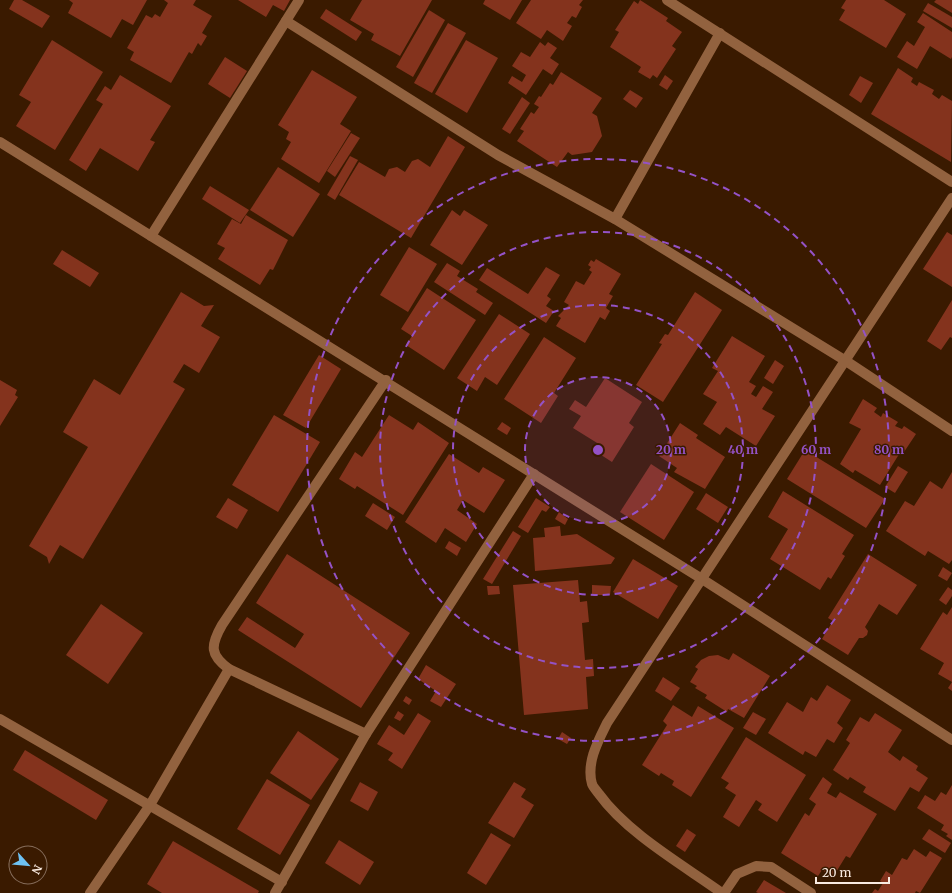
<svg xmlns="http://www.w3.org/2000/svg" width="952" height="893" font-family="Merriweather,serif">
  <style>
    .building { fill: #84331d }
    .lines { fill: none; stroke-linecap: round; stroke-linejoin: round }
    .minor { stroke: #92623f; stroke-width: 10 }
    .ring { fill: none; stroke: #9452c6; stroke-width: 2; stroke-dasharray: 7 5 }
    .centre { fill: #9452c6; stroke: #3a1a00; stroke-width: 2 }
    .ring-label { font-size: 12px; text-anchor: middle; font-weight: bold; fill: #9452c6; stroke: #3a1a00; stroke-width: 3; stroke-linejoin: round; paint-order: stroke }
  </style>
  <rect width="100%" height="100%" fill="#3a1a00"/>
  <g class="building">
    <path d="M14,0H22L50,16L42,28L9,9Z"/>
    <path d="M69,0H147L133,25L122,19L111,38L68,13L73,3Z"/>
    <path d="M164,0H196L193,5L212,16L202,33L207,36L201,46L198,43L192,54L189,52L171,83L130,60L134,52L127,48L146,15L152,18L155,14L160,17L168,3Z"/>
    <path d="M238,0H290L284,11L273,5L266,17Z"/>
    <path d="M362,0H432L400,56L371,40L374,34L350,20Z"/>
    <path d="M485,0H522L510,20L483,4Z"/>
    <path d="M531,0H583L579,5L582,7L576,18L572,16L567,23L572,26L563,41L547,30L541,39L516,23Z"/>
    <path d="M640,0L668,18L666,21L682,32L672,46L676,49L657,78L653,75L650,79L638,72L641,67L610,47L619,32L615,30L634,1L638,4Z"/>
    <path d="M846,0H884L906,14L886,48L839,20L845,10L841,8Z"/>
    <path d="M936,0H952V13L934,2Z"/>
    <path d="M928,3L952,17V28L923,11Z"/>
    <path d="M326,9L362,32L356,41L320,18Z"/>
    <path d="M429,10L445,20L413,77L396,67Z"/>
    <path d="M923,13L952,32V57L951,59L930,46L917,69L897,57L907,41L914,46L925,27L917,22Z"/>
    <path d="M448,23L466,33L432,93L414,83Z"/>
    <path d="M52,40L103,72L55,150L16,126L31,102L19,95Z"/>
    <path d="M466,40L498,58L467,113L435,94Z"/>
    <path d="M540,42L545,46L548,42L557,48L550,58L559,64L552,75L543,69L526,95L508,83L512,76L522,82L526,75L512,66L521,52L530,57Z"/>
    <path d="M225,57L247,71L230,98L208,84Z"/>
    <path d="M898,68L913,78L911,82L917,86L919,82L934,90L932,94L939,99L942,95L952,101L951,162L871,114Z"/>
    <path d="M312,70L357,97L340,124L351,131L319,183L281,159L291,142L286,139L289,132L278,125Z"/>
    <path d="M561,72L602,98L592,113L597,116L602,136L592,152L572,155L568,152L557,167L517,141L524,131L520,129L531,112L534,114L539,107L534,104L539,96L541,97L550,83L553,85Z"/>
    <path d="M120,75L171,106L150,140L155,142L138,171L100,148L86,171L69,160L103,104L96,100L105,86L111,90Z"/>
    <path d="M665,75L673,81L667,90L659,85Z"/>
    <path d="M860,76L873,83L861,103L849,95Z"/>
    <path d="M630,90L643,98L636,108L623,99Z"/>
    <path d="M522,97L530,103L510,134L502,129Z"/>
    <path d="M351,133L360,138L335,177L327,171Z"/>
    <path d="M448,136L465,147L411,238L339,195L359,162L385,177L389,169L397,167L405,172L412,161L418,159L430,167Z"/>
    <path d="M350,156L358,160L335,200L327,195Z"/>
    <path d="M278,167L320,194L293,237L250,210Z"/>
    <path d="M210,186L249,210L240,223L202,199Z"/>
    <path d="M452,210L460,216L464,210L488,225L462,265L430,245Z"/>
    <path d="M246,215L288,240L273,270L270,269L260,285L218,259L225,248L217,244L232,219L241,224Z"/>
    <path d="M947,232L952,235V287L923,269Z"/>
    <path d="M409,247L437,264L408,312L380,295Z"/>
    <path d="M62,250L99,273L90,287L53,264Z"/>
    <path d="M596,259L621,274L609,294L613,296L606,308L610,311L605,320L600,317L585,343L556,326L561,318L558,316L569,305L564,302L576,281L584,285L592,272L589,270L591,267L588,265L591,260L594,262Z"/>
    <path d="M447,263L460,271L457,276L478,289L476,292L493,303L485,315L434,282Z"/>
    <path d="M546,267L560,275L547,296L551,299L546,306L554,311L546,323L479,280L487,268L528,294Z"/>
    <path d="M427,288L476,320L444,370L406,345L412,336L401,329Z"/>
    <path d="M181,292L204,306L214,305L201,326L220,337L199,373L184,364L173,382L185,389L83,559L60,545L49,564L47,557L29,546L88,447L63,432L94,379L120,395Z"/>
    <path d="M695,292L722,310L663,402L636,385L662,344L659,343L665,334L668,335Z"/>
    <path d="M952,300V338L950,337L941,350L927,341Z"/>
    <path d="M499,314L530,334L497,385L485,377L477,391L457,378Z"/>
    <path d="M732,336L765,356L749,382L756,386L751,394L756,397L763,386L773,392L762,409L775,416L756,446L726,427L720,435L703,424L717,402L703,394L718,371L712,368Z"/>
    <path d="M544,337L576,358L554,393L558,396L541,423L504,399Z"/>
    <path d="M319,355L341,369L306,428L283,415Z"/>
    <path d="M775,360L784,366L773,384L764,378Z"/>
    <path d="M605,378L642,402L629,423L634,427L612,462L598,453L602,446L573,428L581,416L569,409L575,400L586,407Z"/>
    <path d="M0,380L17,390L15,395L18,397L0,426Z"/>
    <path d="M863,399L877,408L874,412L881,417L883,413L898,422L895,426L902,429L904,426L916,434L904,452L901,451L880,485L855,470L853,473L840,464L861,429L849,423Z"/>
    <path d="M274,415L320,442L278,512L232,485Z"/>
    <path d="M389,415L413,430L418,422L449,443L403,515L357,486L355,489L339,479L355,452L362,457Z"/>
    <path d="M502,422L511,428L507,435L497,429Z"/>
    <path d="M680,423L698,435L696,438L725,457L705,489L674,472L677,468L659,456Z"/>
    <path d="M805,450L885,499L866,528L787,479Z"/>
    <path d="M449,454L479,473L483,467L505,480L484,513L463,500L457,510L477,524L466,542L445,528L436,543L405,522Z"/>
    <path d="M651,464L694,492L664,540L620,512Z"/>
    <path d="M898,466L908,472L895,493L885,487Z"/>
    <path d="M952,472V560L949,564L928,551L925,556L886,531L905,501L914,506L930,481L942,489Z"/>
    <path d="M783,491L854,535L842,554L845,556L831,579L828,577L820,590L770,559L788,529L768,517Z"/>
    <path d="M706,493L728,507L718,523L696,509Z"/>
    <path d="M228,498L248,510L237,529L216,517Z"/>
    <path d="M536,498L550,507L546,512L542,510L528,533L518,527Z"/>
    <path d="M373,503L395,517L387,530L365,516Z"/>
    <path d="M559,512L568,519L565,525L555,519Z"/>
    <path d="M560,526L561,536L577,534L615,558L611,564L535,571L533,538L545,537L544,528Z"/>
    <path d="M513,531L521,536L492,584L483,579Z"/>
    <path d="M449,541L461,548L457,556L445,548Z"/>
    <path d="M287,554L410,633L361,708L238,630L247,617L295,648L304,634L256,603Z"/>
    <path d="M868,554L917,585L897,615L879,604L865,627L868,631L867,635L863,638H859L848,655L822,639L833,621L828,618Z"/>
    <path d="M633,559L678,586L658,619L613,592Z"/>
    <path d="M943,567L952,573L947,581L938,576Z"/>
    <path d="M578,580L580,602L587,601L589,622L582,623L585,660L593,659L594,676L586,677L588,709L524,715L513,585Z"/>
    <path d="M592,585L611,586L610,595H592Z"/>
    <path d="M487,586H499L500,594L488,595Z"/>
    <path d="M948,587L952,590V596L946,605L939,600Z"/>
    <path d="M101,604L143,633L108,684L66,655Z"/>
    <path d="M952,607V691L948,688L952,682L938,674L944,663L920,649L943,612L947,615Z"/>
    <path d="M733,653L770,676L744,718L728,709L727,712L705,698L707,695L695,688L697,686L690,682L698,669L695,667L701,660L709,656L718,655L729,660Z"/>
    <path d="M426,665L456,684L441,707L430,701L436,691L418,679Z"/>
    <path d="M663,677L680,688L671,701L655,691Z"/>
    <path d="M827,685L851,700L837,723L843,728L834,743L827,739L816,757L805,751L803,755L768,733L787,702L803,712L811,697L817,701Z"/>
    <path d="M406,696L412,700L409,705L403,701Z"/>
    <path d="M673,705L692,717L698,706L734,728L691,797L672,785L674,781L661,773L659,776L642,765L667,725L663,721Z"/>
    <path d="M398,711L404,715L400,721L394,718Z"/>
    <path d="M753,712L766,719L756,735L743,728Z"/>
    <path d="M418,713L431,721L402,769L388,760L393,753L377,744L389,725L404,735Z"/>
    <path d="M875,713L902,730L888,752L900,761L903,756L918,766L916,770L928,778L919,792L910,787L895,811L863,792L866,787L850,777L848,780L833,770L850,743L846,740L860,717L869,722Z"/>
    <path d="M298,731L339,759L311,800L270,773Z"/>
    <path d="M562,732L571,738L567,744L558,739Z"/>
    <path d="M746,737L806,775L777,822L758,810L762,804L756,800L739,827L723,817L736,795L725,788L729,783L721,778Z"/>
    <path d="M25,750L108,800L96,820L13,770Z"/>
    <path d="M823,777L832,784L827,793L836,798L840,792L877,814L850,858L846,856L833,877L822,870L818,876L781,853L805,813L809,816L816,804L809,799Z"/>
    <path d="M267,779L310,805L280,855L237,829Z"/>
    <path d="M360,782L378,792L368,811L350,801Z"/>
    <path d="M514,782L526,789L521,797L534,805L514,838L488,823Z"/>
    <path d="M952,785V840L946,836L948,834L941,830L944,825L917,808L925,795L935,801L941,792L946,795Z"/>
    <path d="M687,829L696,835L685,852L676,846Z"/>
    <path d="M929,829L951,843L945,853L922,839Z"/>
    <path d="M491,833L511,845L486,885L467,873Z"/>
    <path d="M339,840L374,862L360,885L325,863Z"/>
    <path d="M173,841L259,891L258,893H162L147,884Z"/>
    <path d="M914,849L926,857L930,851L942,858L920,893L916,891L915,893H872L875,889L878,891L883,883L880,881L886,871L892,875L902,858L907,860Z"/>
    <path d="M764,880L786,893H758L756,892Z"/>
  </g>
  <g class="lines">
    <g class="minor">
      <path d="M667,0L952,182"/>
      <path d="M286,21L498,155L615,219L846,361L952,431"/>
      <path d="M0,142L702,579L952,740"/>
      <path d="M615,219L720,33"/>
      <path d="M151,236L299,0"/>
      <path d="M0,719L282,882"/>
      <path d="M366,734L229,669C210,655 210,646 222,625L386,380"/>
      <path d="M90,893L150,805L229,669"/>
      <path d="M275,893L366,734L534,474"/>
      <path d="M722,893C683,865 627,833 599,794C597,791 593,787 592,784C586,763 598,741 607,723L952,198"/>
      <path d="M724,893L737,874L756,866L771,867L811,893"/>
    </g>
  </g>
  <circle cx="598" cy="450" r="73" fill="#9452c6" fill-opacity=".12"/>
  <g class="ring">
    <circle cx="598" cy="450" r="73"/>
    <circle cx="598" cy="450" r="145"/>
    <circle cx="598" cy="450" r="218"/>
    <circle cx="598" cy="450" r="291"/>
  </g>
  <circle cx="598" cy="450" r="6" class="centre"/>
  <g class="ring-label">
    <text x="671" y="454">20 m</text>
    <text x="743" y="454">40 m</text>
    <text x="816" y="454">60 m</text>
    <text x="889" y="454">80 m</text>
  </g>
  <g transform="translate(28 865) rotate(117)"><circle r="19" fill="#3a1a00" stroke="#866d5a"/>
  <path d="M0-3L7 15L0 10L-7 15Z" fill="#6ec2f3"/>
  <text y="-6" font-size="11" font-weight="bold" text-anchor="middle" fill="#f9eae0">N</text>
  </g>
  <path d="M816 877v6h73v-6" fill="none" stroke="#f9eae0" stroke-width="2"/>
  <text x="822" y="877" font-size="12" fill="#f9eae0" stroke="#3a1a00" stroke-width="3" paint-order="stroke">20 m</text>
</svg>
